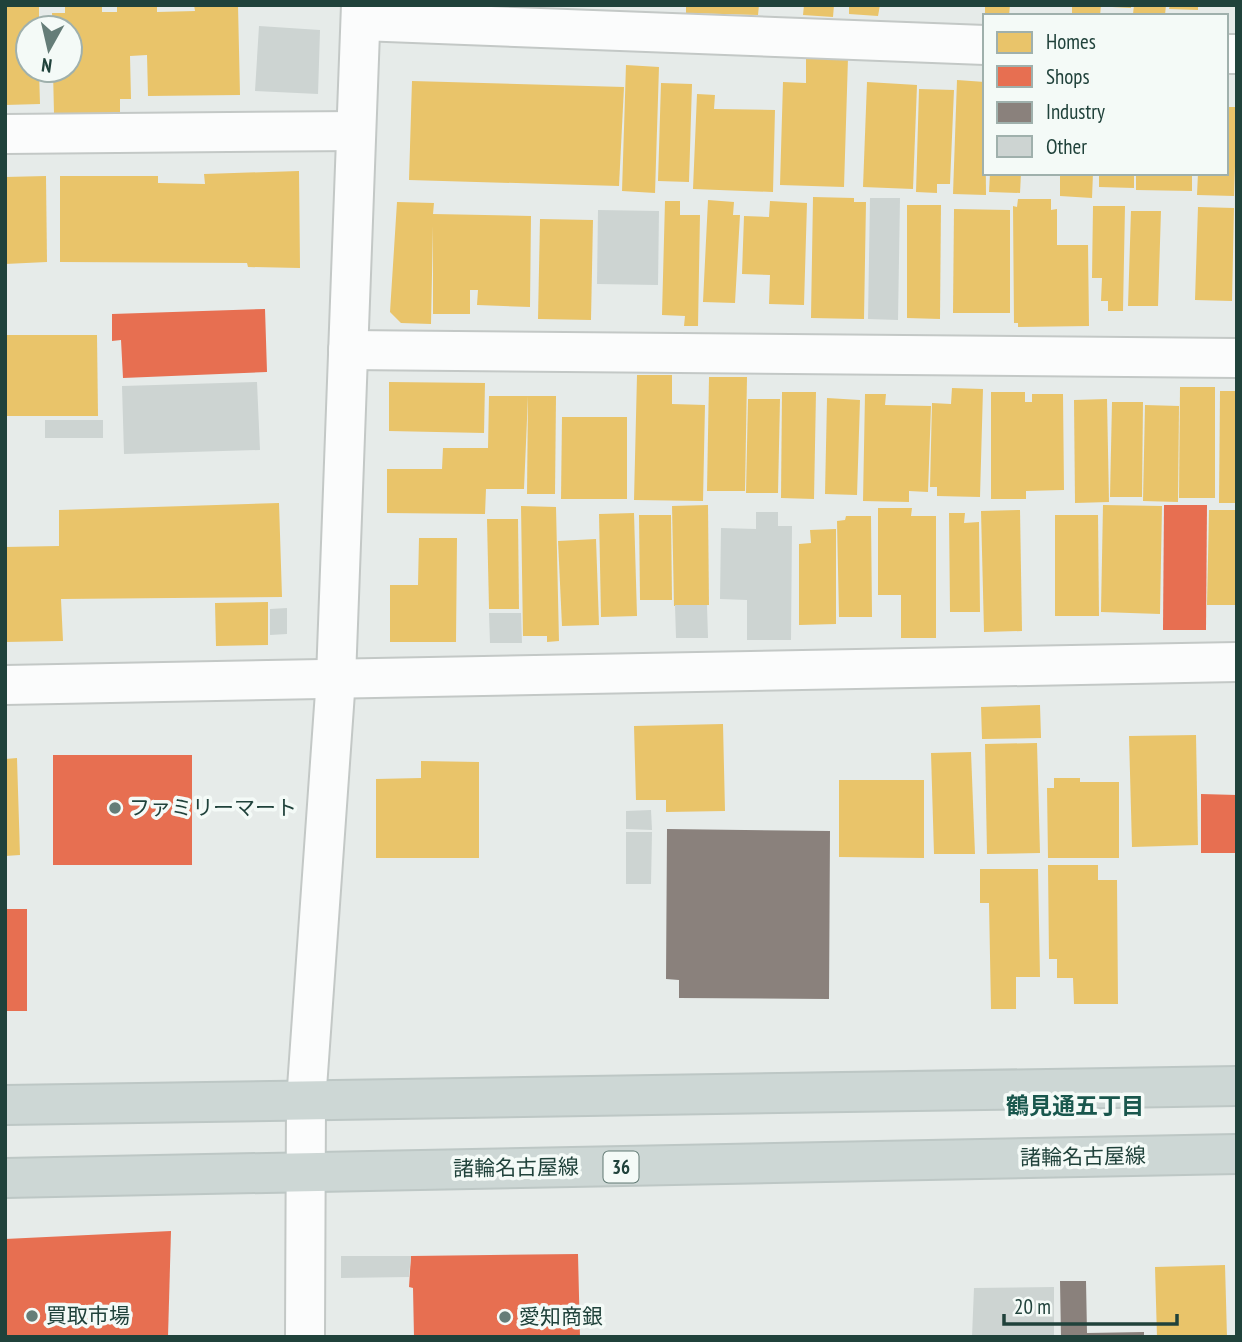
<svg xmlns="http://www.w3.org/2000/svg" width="1242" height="1342" font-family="'PT Sans Narrow','Noto Sans JP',sans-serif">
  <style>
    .homes { fill: #e9c46a }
    .shops { fill: #e76f51 }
    .industry { fill: #8a817c }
    .building { fill: #cdd4d2 }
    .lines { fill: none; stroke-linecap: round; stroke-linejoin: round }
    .minor-casing { stroke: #c3c8c6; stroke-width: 42 }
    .major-casing { stroke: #bdc7c5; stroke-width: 42 }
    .minor { stroke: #fbfcfc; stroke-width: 38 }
    .major { stroke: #cdd7d5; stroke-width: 38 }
    .poi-dot { fill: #657d78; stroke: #f4faf7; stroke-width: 2.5 }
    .labels { text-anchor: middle; stroke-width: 7; stroke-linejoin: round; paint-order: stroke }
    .shield { fill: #f4faf7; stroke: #607973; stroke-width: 2 }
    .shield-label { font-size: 19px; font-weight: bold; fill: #20423b }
    .poi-label { font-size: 21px; fill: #20423b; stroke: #f4faf7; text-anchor: start }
    .street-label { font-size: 21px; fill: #20423b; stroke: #f4faf7 }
    .neighbourhood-label { font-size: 23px; font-weight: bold; fill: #19574d; stroke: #f4faf7 }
  </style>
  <rect width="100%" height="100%" fill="#e6ebe9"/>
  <g class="homes">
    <path d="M5,5H39V28H28V70H39L40,104L5,105Z"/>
    <path d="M65,5H102V12H117V5H157V12L195,11L194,5H238L240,95L148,96L147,55L130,56L131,99H120V113L54,114L53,70H70V28H53L52,13H65Z"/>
    <path d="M686,5H759L758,15L686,13Z"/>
    <path d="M804,5H834L833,17L803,15Z"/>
    <path d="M849,5H880L878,16L849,14Z"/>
    <path d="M985,5H1010L1009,16H985Z"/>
    <path d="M1072,5H1101L1100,16H1072Z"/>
    <path d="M1112,5H1131V8L1112,7Z"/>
    <path d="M1134,5H1166L1165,15L1133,14Z"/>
    <path d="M1170,5H1198V10L1169,9Z"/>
    <path d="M806,57L848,58L844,187L780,185L783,82L806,83Z"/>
    <path d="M626,65L659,67L655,193L622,191Z"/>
    <path d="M957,80L985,82L986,195L953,194Z"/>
    <path d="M412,81L624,87L619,186L409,180Z"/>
    <path d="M867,82L917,85L913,189L863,187Z"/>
    <path d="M661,83L692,84L689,182L658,181Z"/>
    <path d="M919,89L954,90L950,184H937V193L916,192Z"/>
    <path d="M697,94L715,95L714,109L775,110L773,192L693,189Z"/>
    <path d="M1226,107H1237L1234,196L1197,195L1198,173H1226Z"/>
    <path d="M299,171L300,268L248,267L247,263L60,262V176H158V183L205,184L204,174Z"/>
    <path d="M990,173H1021L1020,193L989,192Z"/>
    <path d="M1060,173H1093L1092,198L1060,196Z"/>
    <path d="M1099,173H1134V188L1099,187Z"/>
    <path d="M1136,173H1192V191L1136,190Z"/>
    <path d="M46,176L47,262L5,264V177Z"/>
    <path d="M813,197L854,198V202H866L864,319L811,318Z"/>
    <path d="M1018,199H1051V210L1057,209V245H1088L1089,326L1018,327V323H1014L1013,206L1017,207Z"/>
    <path d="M708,200L734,202L733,215H740L735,303L703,302Z"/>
    <path d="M665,201H680V215H700L698,326H684L685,316L662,315Z"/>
    <path d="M770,201L807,203L804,305L769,304L770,275L742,274L744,216L769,217Z"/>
    <path d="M397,202L434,203L433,214L531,216L530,307L477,305L478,290H470V314H433V226L431,324L401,323L390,312Z"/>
    <path d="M907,205H941L940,319L907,318Z"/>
    <path d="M1093,206H1125L1123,311H1108V301H1101L1102,278H1092Z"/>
    <path d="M1198,207L1234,208L1232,301L1195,300Z"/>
    <path d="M954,209L1010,210V313H953Z"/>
    <path d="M1131,211H1161L1158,306H1128Z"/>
    <path d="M540,219L593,220L591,320L538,319Z"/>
    <path d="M5,335H97L98,416H5Z"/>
    <path d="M637,375H672V404L705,405L703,501L634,500Z"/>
    <path d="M709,377H747L745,491H707Z"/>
    <path d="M389,382L485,383L484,433L389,431Z"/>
    <path d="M1180,387H1215V498H1179Z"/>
    <path d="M952,388L983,389L980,497L937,496V487H930L932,403L951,404Z"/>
    <path d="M1220,391H1237V503H1219Z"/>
    <path d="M782,392H816L814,499L781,498Z"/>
    <path d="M991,392H1025V402H1032V394H1063L1064,490L1026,491V499H991Z"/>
    <path d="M865,394H886L885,405L931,406L928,492L909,491V502L863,501Z"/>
    <path d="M489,396H528L524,489H486L485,514L387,513V469H442L443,448H488Z"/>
    <path d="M528,396H556L555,494H527Z"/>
    <path d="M827,398L860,400L857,495L825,494Z"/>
    <path d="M748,399H780L778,493H746Z"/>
    <path d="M1107,399L1109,502L1075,503L1074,400Z"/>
    <path d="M1112,402H1143L1142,497H1110Z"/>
    <path d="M1145,405L1179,406L1178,502L1143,501Z"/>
    <path d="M562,417H627V499H561Z"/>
    <path d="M279,503L282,597L61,599L63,641L5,642V547L59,546V510Z"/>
    <path d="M708,505L709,605L674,606L672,506Z"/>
    <path d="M1103,505L1162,506L1160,614L1101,612Z"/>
    <path d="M521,506L556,507L559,641L547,642V636H523Z"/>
    <path d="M878,508H912L911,516H936V638H901V595H878Z"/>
    <path d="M1020,510L1022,631L984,632L981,511Z"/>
    <path d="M1209,510H1237V605H1207Z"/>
    <path d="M634,513L637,616L601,617L599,514Z"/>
    <path d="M949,513H965L964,523L979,522L980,612H950Z"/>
    <path d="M639,515H671L672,600H640Z"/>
    <path d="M1055,515H1098L1099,616H1055Z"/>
    <path d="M846,516H871L872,617H839L837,521L845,520Z"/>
    <path d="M487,519H518L519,609H489Z"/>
    <path d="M836,529V624L799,625V544L811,543L810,530Z"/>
    <path d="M419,538H457L456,642H390V585H418Z"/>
    <path d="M596,539L599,625L562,626L558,541Z"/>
    <path d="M268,602V645L216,646L215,603Z"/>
    <path d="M1040,705L1041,738L982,739L981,707Z"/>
    <path d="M723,724L725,811L666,812V800H636L634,726Z"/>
    <path d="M1196,735L1198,845L1132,847L1129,736Z"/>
    <path d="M1037,743L1040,853L987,854L985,744Z"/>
    <path d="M971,752L975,854H934L931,753Z"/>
    <path d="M17,758L20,855L5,856V759Z"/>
    <path d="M421,761L479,762V858H376V779L421,778Z"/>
    <path d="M1054,778H1080V782H1119V858H1048L1047,788H1054Z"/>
    <path d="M839,780H924V858L839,857Z"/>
    <path d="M1048,865H1098V880H1117L1118,1004H1074L1073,978H1057V959H1049Z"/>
    <path d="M980,869H1038L1040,977H1016V1009H991L989,903H980Z"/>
    <path d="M1225,1265L1227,1337H1157L1155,1267Z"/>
  </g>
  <g class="shops">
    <path d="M265,309L267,372L123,378L121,340L112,341V314Z"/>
    <path d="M1164,505H1207L1206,630H1163Z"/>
    <rect x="53" y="755" width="139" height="110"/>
    <path d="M1201,794L1237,795V853H1201Z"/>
    <rect x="5" y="909" width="22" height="102"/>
    <path d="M171,1231L168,1337H5V1239Z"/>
    <path d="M578,1254L580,1337H414L413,1288L409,1287L411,1256Z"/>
  </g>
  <g class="industry">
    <path d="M667,829L830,831L829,999L679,998V980L666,979Z"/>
    <path d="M1060,1281H1086L1087,1333L1144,1332V1337H1061Z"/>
  </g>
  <g class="building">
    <path d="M259,26L320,30L318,94L255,91Z"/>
    <path d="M870,198H900L898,320L868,319Z"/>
    <path d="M598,210L659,211L658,285L597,284Z"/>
    <path d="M257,382L260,450L124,454L122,386Z"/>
    <rect x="45" y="420" width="58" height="18"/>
    <path d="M756,512H778V526H792L791,640H747V600L720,599L721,528L756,529Z"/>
    <path d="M675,605H707L708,638H676Z"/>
    <path d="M287,608V634L270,635V609Z"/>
    <path d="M489,613H521L522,643H490Z"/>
    <path d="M651,810L652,830L626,829V811Z"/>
    <path d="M626,832H652L651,884H626Z"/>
    <path d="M341,1256H411L409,1277L341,1278Z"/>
    <path d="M1054,1287V1337H972L974,1288Z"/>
  </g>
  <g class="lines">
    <defs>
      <g id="minor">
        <path d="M361,21L985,45"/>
        <path d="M1226,54H1237"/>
        <path d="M5,134L356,131"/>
        <path d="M348,350L1237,358"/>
        <path d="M5,685L1237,662"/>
        <path d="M305,1337L306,1102L336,678L361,5"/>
      </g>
      <g id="major">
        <path d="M5,1105L1237,1086"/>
        <path d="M5,1178L1237,1154"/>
      </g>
    </defs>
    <use href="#minor" class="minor-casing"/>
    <use href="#major" class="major-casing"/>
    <use href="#minor" class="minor"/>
    <use href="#major" class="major"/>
  </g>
  <g class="poi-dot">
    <circle cx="115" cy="808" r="7"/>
    <circle cx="32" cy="1316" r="7"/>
    <circle cx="505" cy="1317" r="7"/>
  </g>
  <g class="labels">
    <rect class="shield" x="603.5" y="1151.5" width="35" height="31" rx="5"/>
    <g class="shield-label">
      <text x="621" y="1174">36</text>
    </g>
    <g class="poi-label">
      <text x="129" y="815">ファミリーマート</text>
      <text x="46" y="1323">買取市場</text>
      <text x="519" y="1324">愛知商銀</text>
    </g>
    <g class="street-label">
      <text transform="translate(1083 1157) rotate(-1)" y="7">諸輪名古屋線</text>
      <text transform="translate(516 1168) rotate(-1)" y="7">諸輪名古屋線</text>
    </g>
    <g class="neighbourhood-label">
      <text x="1075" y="1114">鶴見通五丁目</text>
    </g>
  </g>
  <rect width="1242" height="1342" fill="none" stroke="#20423b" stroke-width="14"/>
  <rect x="983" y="14" width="245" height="161" fill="#f4faf7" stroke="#9fb0ac" stroke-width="2"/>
  <rect x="997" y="32" width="35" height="21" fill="#e9c46a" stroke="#9fb0ac" stroke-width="2"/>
  <text x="1046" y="49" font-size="21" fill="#20423b">Homes</text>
  <rect x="997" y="66" width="35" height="21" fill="#e76f51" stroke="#9fb0ac" stroke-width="2"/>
  <text x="1046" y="84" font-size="21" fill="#20423b">Shops</text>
  <rect x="997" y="102" width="35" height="21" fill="#8a817c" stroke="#9fb0ac" stroke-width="2"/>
  <text x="1046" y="119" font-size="21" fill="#20423b">Industry</text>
  <rect x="997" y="136" width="35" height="21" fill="#cdd4d2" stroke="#9fb0ac" stroke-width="2"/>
  <text x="1046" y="154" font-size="21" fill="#20423b">Other</text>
  <g transform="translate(49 49) rotate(188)"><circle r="33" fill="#f4faf7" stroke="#9fb0ac" stroke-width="2"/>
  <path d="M0-5L12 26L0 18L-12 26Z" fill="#657d78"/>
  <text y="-10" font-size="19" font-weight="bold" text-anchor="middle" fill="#20423b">N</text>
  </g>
  <path d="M1004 1314v10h173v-10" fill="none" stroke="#20423b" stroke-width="3.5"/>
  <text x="1014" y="1314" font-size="21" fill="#20423b" stroke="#f4faf7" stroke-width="5" paint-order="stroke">20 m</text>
</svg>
